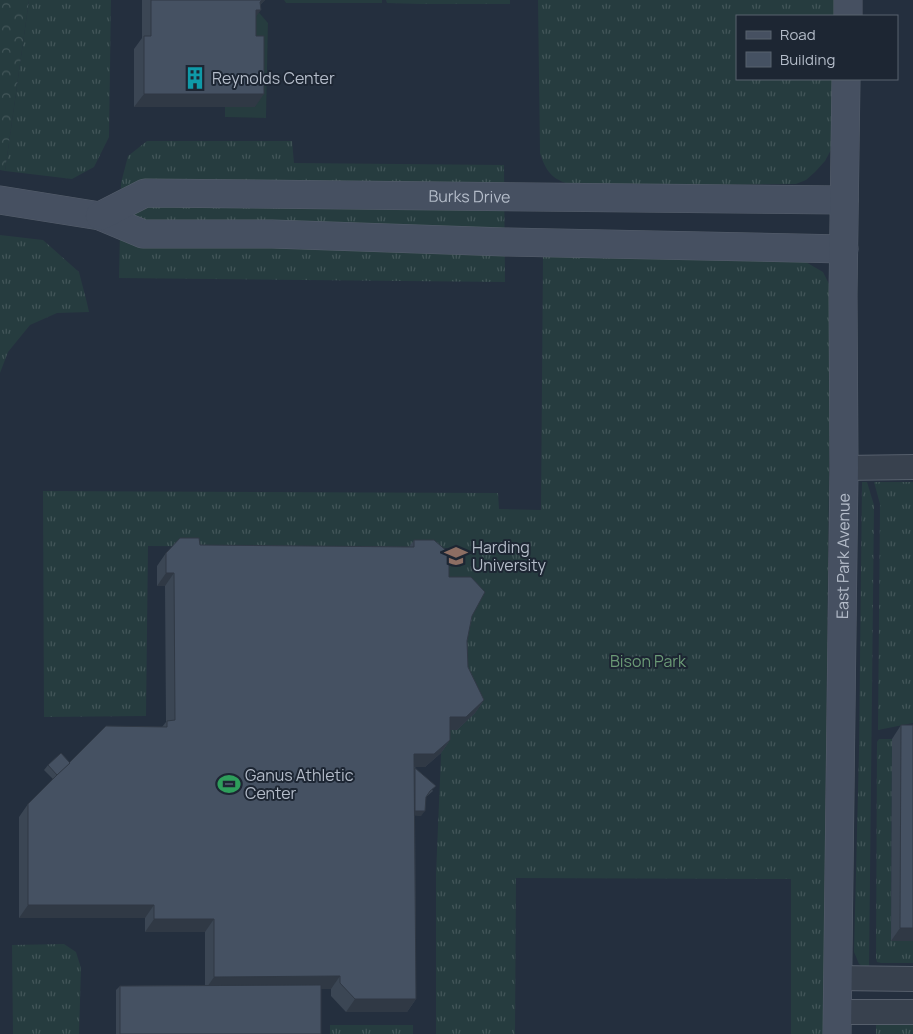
<svg xmlns="http://www.w3.org/2000/svg" width="913" height="1034" font-family="Manrope,sans-serif">
  <style>
    .grass { fill: url(#grass-tufts) }
    .forest { fill: url(#forest-crowns) }
    .garden { fill: #263c3f }
    .lines { fill: none; stroke-linecap: round; stroke-linejoin: round }
    .street-casing { stroke: #565f6c; stroke-width: 26 }
    .secondary-casing { stroke: #565f6c; stroke-width: 29 }
    .street { stroke: #38414e; stroke-width: 24 }
    .secondary { stroke: #465061; stroke-width: 28 }
    .wall { fill: #3b4654 }
    .shaded-wall { fill: #303945 }
    .building { fill: #455162; stroke: #303945 }
    .labels { text-anchor: middle; stroke-width: 4; stroke-linejoin: round; paint-order: stroke }
    .poi-label { font-size: 16px; fill: #b4bcc9; stroke: #1d2633; text-anchor: start }
    .street-label { font-size: 16px; fill: #b4bcc9; stroke: #1d2633 }
    .park-label { font-size: 16px; fill: #6b9a76; stroke: #1d2633 }
  </style>
  <defs>
    <pattern id="grass-tufts" width="24" height="20" patternUnits="userSpaceOnUse" patternTransform="scale(1.25)"><rect width="24" height="20" fill="#263c3f"/><path d="M3 7l-1-3M5 7V3M7 7l1-3M15 17l-1-3M17 17v-4M19 17l1-3" fill="none" stroke="#435659"/></pattern>
    <pattern id="forest-crowns" width="20" height="18" patternUnits="userSpaceOnUse" patternTransform="scale(1.25)"><rect width="20" height="18" fill="#263c3f"/><path d="M2 6a3 3 0 1 1 6 0M12 15a3 3 0 1 1 6 0" fill="none" stroke="#435659"/></pattern>
  </defs>
  <rect width="100%" height="100%" fill="#242f3e"/>
  <g class="grass">
    <path d="M29,0H111L109,137L94,167L72,179L5,171Z"/>
    <path d="M386,0H510V4H420L387,3Z"/>
    <path d="M538,0H834V16H737V79H833L832,148L825,161L815,172L806,180L796,184L575,186C554,180 547,175 540,153Z"/>
    <path d="M147,141H292L294,163L504,165L505,282L119,278L121,183L128,156Z"/>
    <path d="M0,235L43,240L79,272L87,303L89,312L57,313L30,325L8,352L0,373Z"/>
    <path d="M543,255L804,261L823,272L831,288L823,1034H791V879L516,878L515,1034H436V874L448,590L447,548L148,546L146,716L44,717L43,491L498,493L499,509L541,510Z"/>
    <path d="M862,482H867L874,505L869,970L859,964L854,952L859,752Z"/>
    <path d="M874,482H913V723L878,730L880,504Z"/>
    <path d="M879,739H892L891,941H913V963H881L877,962L876,958L877,742Z"/>
    <path d="M64,944L76,952L81,968L79,1034H13L12,945Z"/>
    <path d="M913,1018V1034H876V1020Z"/>
    <rect x="330" y="1025" width="83" height="9"/>
  </g>
  <path class="forest" d="M0,0H29L5,171L0,170Z"/>
  <g class="garden">
    <path d="M284,0H382V3H286Z"/>
    <path d="M256,9L268,23L266,118L225,117V107Z"/>
  </g>
  <g class="lines">
    <defs>
      <g id="street">
        <path d="M844,468L913,467"/>
        <path d="M837,978L913,979"/>
        <path d="M837,1012H913"/>
      </g>
      <g id="secondary">
        <path d="M848,16V0"/>
        <path d="M0,200L100,216L143,234H272L505,242L844,249"/>
        <path id="s1" d="M100,216L145,193L844,200"/>
        <path id="s2" d="M837,1034L844,468L843,295L846,79"/>
      </g>
    </defs>
    <use href="#street" class="street-casing"/>
    <use href="#secondary" class="secondary-casing"/>
    <use href="#street" class="street"/>
    <use href="#secondary" class="secondary"/>
  </g>
  <g class="wall">
    <path d="M142,0H265L260,5L256,16L255,107H134V49L142,38Z"/>
    <path d="M414,540L449,577L472,616L467,641L468,667L484,700L475,713L457,730H450V740L441,753L425,767H415L433,791L426,797L421,816L415,815L416,999L407,1012H346L331,996V989H321V1034H116V990L120,986L205,985V932H145V918H19V817L28,804L53,779L44,770L48,765L70,763L162,727L166,722L165,586H157V566L166,553L200,545L409,547Z"/>
    <path d="M901,725H913V941H891L892,739Z"/>
  </g>
  <g class="shaded-wall">
    <path d="M262,0H265L251,15Z"/>
    <path d="M256,10H261L251,23Z"/>
    <path d="M144,94H264L255,107H134Z"/>
    <path d="M166,573H174L165,586H157Z"/>
    <path d="M484,700L475,713L457,730H441L450,717Z"/>
    <path d="M450,740L441,753L425,767H408L414,754Z"/>
    <path d="M408,810L425,811L421,816L405,815Z"/>
    <path d="M28,905H154L145,918H19Z"/>
    <path d="M154,919H214L205,932H145Z"/>
    <path d="M900,928H913V941H891Z"/>
    <path d="M340,976L331,989L205,990L214,977Z"/>
    <path d="M355,999H416L407,1012H346Z"/>
  </g>
  <g class="building">
    <path d="M151,0H262L260,2L261,10H256V36H264V94H144V36H151Z"/>
    <path d="M180,538H199L200,545L414,547V540H434L449,553V577H471L485,592L472,616L467,641L468,667L484,700L466,717H450V740L434,754H414L416,999H355L340,983V976L214,977V919H154V905H28V804L106,726L167,727V721L175,720L174,573H166V553Z"/>
    <path d="M901,725H913V928H900Z"/>
    <path d="M61,753L70,763L57,775L48,765Z"/>
    <path d="M415,768L436,786L430,791L426,797L425,811H415Z"/>
    <path d="M321,985V1034H120V986Z"/>
  </g>
  <defs>
    <symbol id="building-bare" viewBox="-9 -9 18 18"><path d="M-4-6H4V6H1V3H-1V6H-4ZM-2.5-4.3h1.7v1.8h-1.7ZM.8-4.3h1.7v1.8H.8ZM-2.5-1h1.7V.8h-1.7ZM.8-1h1.7V.8H.8Z" fill="#0f9aa8" stroke="#1d2633" stroke-width="2.5" paint-order="stroke"/></symbol>
    <symbol id="university-bare" viewBox="-9 -9 18 18"><path d="M0-5L7-2L0 1L-7-2ZM-4 1L0 2.5L4 1V4Q0 6-4 4Z" fill="#8d6e63" stroke="#1d2633" stroke-width="2.5" paint-order="stroke"/></symbol>
    <symbol id="stadium-bare" viewBox="-9 -9 18 18"><path d="M0-5a6.5 5 0 1 0 0 10a6.5 5 0 1 0 0-10ZM-3.5-1.8h7v3.6h-7Z" fill="#2e9e5b" stroke="#1d2633" stroke-width="2.5" paint-order="stroke"/></symbol>
  </defs>
  <g fill-rule="evenodd">
    <use href="#building-bare" x="179" y="62" width="32" height="32"/>
    <use href="#university-bare" x="440" y="540" width="32" height="32"/>
    <use href="#stadium-bare" x="213" y="768" width="32" height="32"/>
  </g>
  <g class="labels">
    <g class="poi-label">
      <text x="212" y="84">Reynolds Center</text>
      <text x="472" y="553">Harding<tspan x="472" dy="18">University</tspan></text>
      <text x="245" y="781">Ganus Athletic<tspan x="245" dy="18">Center</tspan></text>
    </g>
    <g class="street-label">
      <text dy="6" stroke="none"><textPath href="#s1" startOffset="375">Burks Drive</textPath></text>
      <text dy="6" stroke="none"><textPath href="#s2" startOffset="478">East Park Avenue</textPath></text>
    </g>
    <g class="park-label">
      <text x="648" y="667">Bison Park</text>
    </g>
  </g>
  <rect x="736" y="15" width="162" height="65" fill="#1d2633" stroke="#59626f"/>
  <rect x="746" y="31" width="25" height="8" fill="#465061" stroke="#59626f"/>
  <text x="780" y="40" font-size="15" fill="#b4bcc9">Road</text>
  <rect x="746" y="52" width="25" height="15" fill="#455162" stroke="#59626f"/>
  <text x="780" y="65" font-size="15" fill="#b4bcc9">Building</text>
</svg>
